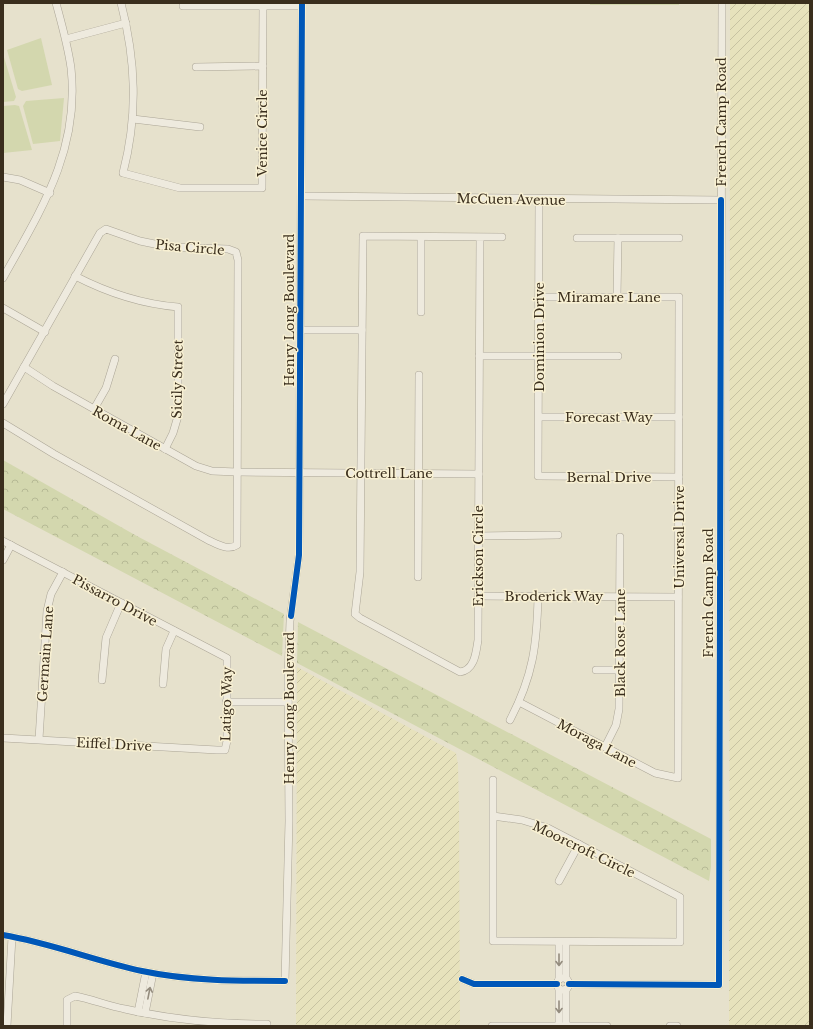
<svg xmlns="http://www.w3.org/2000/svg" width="813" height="1029" font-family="'Libre Baskerville',serif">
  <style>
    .farmland { fill: url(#farmland-furrows) }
    .forest { fill: url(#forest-crowns) }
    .garden { fill: #d3d7ae }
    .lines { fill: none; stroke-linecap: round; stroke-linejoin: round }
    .minor-casing { stroke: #aba596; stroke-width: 8 }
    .minor { stroke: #eeeade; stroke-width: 7 }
    .cycleway-casing { stroke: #f8f0d2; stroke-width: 8 }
    .cycleway { stroke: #0057b8; stroke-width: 6 }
    .oneway { stroke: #948c7e }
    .labels { text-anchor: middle; stroke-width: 3; stroke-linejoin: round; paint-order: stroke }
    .street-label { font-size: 13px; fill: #3a2e1d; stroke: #f8f0d2 }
  </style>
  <defs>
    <pattern id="farmland-furrows" width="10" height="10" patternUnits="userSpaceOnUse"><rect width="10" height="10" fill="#e7e2bc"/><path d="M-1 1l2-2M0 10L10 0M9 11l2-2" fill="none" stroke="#c7c2a1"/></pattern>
    <pattern id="forest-crowns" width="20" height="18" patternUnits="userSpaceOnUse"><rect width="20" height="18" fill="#d3d7ae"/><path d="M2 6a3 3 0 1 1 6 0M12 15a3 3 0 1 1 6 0" fill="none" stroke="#b6b995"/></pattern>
  </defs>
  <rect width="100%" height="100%" fill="#e6e1cc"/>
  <g class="farmland">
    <path d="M730,3H810V1026H729Z"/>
    <path d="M297,667L456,753L458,765L459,811L460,1026H296Z"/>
  </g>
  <g class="forest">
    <path d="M3,460L135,535L284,614L282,656L3,509Z"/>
    <path d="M298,622L711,839V867L709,881L297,663Z"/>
  </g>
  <g class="garden">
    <rect x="590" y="3" width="89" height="2"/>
    <path d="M41,38L52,85L22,91L18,89L7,50Z"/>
    <path d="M3,54L16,97L14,101L3,102Z"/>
    <path d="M64,98L60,141L33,144L23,106L26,101Z"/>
    <path d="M15,105L19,106L32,150L3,153V106Z"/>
  </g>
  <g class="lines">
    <defs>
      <g id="minor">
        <path d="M121,3C136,61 138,115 123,173L180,188H262L263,3"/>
        <path d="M183,6H302"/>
        <path d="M66,39L126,23"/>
        <path d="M196,67L263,66"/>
        <path d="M133,119L200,127"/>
        <path d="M3,177L20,180L50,193"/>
        <path d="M301,196L721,200"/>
        <path d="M539,199L538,476L679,477"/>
        <path d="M480,238L478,640C476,652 475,670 460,672L360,618L355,614L360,572L363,236L502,237"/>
        <path d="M577,238H679"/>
        <path d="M75,276C108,293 141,304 178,307V416L173,433L165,449"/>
        <path d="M3,278C41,210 80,150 71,68C68,46 62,25 56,3"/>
        <path d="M617,297L618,238"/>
        <path d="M3,308L45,332"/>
        <path d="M421,312V237"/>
        <path d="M300,330H362"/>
        <path d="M479,356H618"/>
        <path d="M24,367L53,386L196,466L212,471L237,472L479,474"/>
        <path d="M3,404L100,233L106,229L140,241L169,247L228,249L236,252L238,260L237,545C228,551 217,544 208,540L54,454L3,423"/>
        <path d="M94,409L106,388L115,359"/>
        <path d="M539,417H679"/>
        <path d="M478,536L558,535"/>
        <path d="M3,541L227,658V741L225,750H217L3,738"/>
        <path d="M3,560L11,545"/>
        <path d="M418,577L419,375"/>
        <path d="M478,596L678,597"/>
        <path d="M596,670H620"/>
        <path d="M102,680L106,638L121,603"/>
        <path d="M163,684L166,649L174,631"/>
        <path d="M226,702H288"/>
        <path d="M519,702L655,773L678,778L679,297H539"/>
        <path d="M510,720C533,676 537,645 538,596"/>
        <path d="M39,739L47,611L51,594L63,572"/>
        <path d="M605,747L616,725L619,709L620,537"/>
        <path d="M493,816L522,820L548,828L680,897V942L493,941V780"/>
        <path d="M559,881L579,844"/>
        <path d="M3,935C51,943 95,961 142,971C189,981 237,981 285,981L289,821L288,678L290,621L299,555L302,3"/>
        <path d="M559,942V979"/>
        <circle cx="563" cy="984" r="6"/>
        <path d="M566,978V942"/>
        <path d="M462,979L474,984H557"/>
        <path d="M569,984L719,985L722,3"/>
        <path d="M559,989V1025"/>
        <path d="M566,989V1025"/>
        <path d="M138,1012L146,972"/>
        <path d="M145,1013L153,973"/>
        <path d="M7,1026L12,937"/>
        <path d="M67,1026V1000L75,996C92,999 108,1006 125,1009C172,1020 219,1024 267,1024V1026"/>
        <path d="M492,1026H607"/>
        <path d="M670,1026H677"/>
      </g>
    </defs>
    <use href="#minor" class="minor-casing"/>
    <use href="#minor" class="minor"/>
    <defs>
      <g id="cycleway">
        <path d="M291,616L299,555L302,3"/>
        <path d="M3,935C51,943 95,961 142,971C189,981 237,981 285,981"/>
        <path d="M462,979L474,984H557"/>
        <path d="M569,984L719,985L721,200"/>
      </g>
    </defs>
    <use href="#cycleway" class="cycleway-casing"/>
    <use href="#cycleway" class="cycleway"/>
  </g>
  <defs><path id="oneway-shaft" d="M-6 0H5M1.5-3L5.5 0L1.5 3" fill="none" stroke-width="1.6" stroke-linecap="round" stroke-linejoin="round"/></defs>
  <g class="oneway">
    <use href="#oneway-shaft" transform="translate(559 960) rotate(90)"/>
    <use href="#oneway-shaft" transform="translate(149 993) rotate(-79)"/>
    <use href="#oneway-shaft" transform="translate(559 1007) rotate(90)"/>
  </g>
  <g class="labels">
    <g class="street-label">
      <text transform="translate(721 122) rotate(-90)" y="5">French Camp Road</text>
      <text transform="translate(262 133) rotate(-90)" y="5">Venice Circle</text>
      <text transform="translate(511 199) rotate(1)" y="5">McCuen Avenue</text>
      <text transform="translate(190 247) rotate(5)" y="5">Pisa Circle</text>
      <text x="609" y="302">Miramare Lane</text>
      <text transform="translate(289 310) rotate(-90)" y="5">Henry Long Boulevard</text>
      <text transform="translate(539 337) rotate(-90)" y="5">Dominion Drive</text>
      <text transform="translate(177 379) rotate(-89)" y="5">Sicily Street</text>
      <text x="609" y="422">Forecast Way</text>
      <text transform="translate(127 428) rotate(29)" y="5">Roma Lane</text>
      <text x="389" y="478">Cottrell Lane</text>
      <text x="609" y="482">Bernal Drive</text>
      <text transform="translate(679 537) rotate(-90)" y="5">Universal Drive</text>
      <text transform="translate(478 556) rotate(-90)" y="5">Erickson Circle</text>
      <text transform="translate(708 593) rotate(-90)" y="5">French Camp Road</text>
      <text x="554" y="601">Broderick Way</text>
      <text transform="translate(115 600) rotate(28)" y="5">Pissarro Drive</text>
      <text transform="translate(620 643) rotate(-90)" y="5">Black Rose Lane</text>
      <text transform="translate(45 654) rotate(-86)" y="5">Germain Lane</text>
      <text transform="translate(226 704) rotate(-89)" y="5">Latigo Way</text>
      <text transform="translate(289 708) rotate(-90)" y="5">Henry Long Boulevard</text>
      <text transform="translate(597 743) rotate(28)" y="5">Moraga Lane</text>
      <text transform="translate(114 744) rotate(3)" y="5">Eiffel Drive</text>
      <text transform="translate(584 849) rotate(26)" y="5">Moorcroft Circle</text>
    </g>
  </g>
  <rect width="813" height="1029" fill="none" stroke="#3a2e1d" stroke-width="8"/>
</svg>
